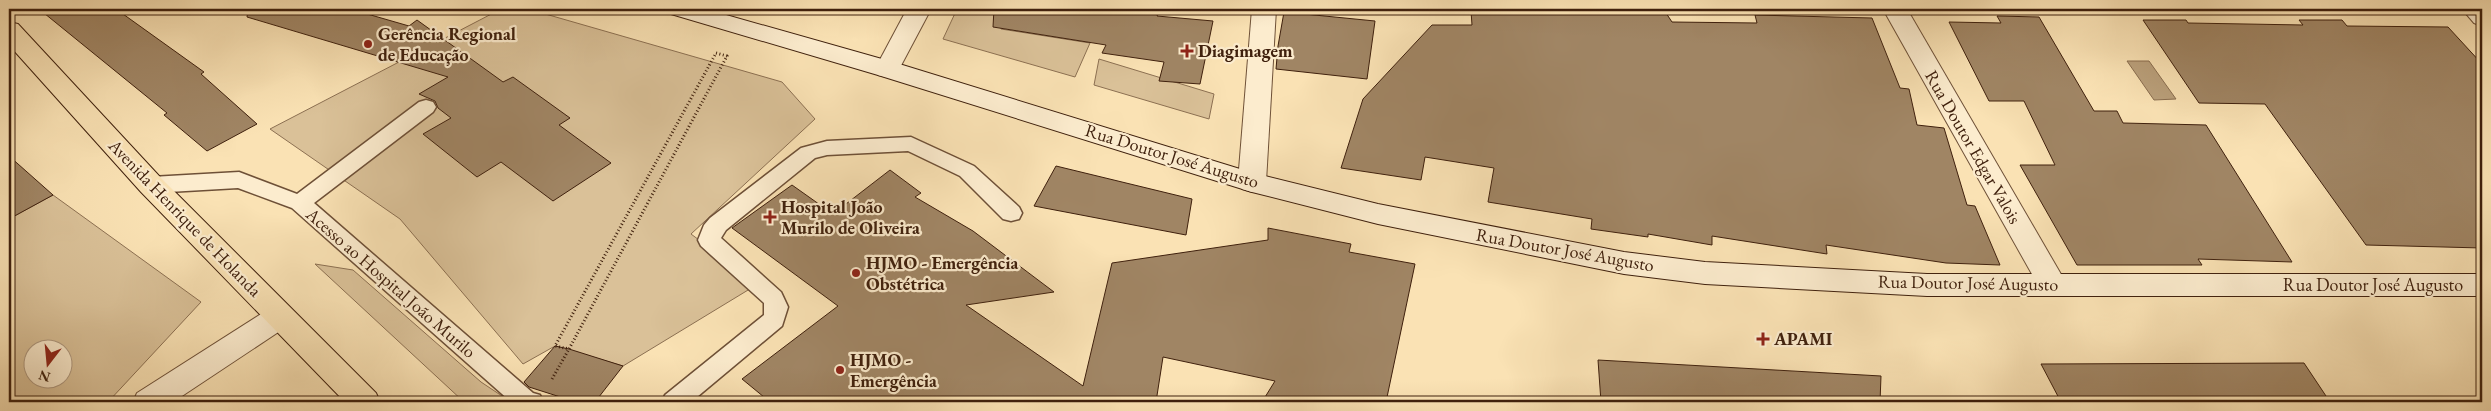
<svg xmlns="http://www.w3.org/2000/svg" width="2491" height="411" font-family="'EB Garamond',serif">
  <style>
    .green { fill: #dac198; stroke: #8c7052; fill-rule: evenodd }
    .water { fill: #baa07b; stroke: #896d4f }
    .building { fill: #a08564; stroke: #3f200d }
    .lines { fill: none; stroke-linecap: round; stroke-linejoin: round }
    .service-casing { stroke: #6e5037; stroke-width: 3 }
    .minor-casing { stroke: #6e5037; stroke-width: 2 }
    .secondary-casing { stroke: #3f200d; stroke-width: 2 }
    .primary-casing { stroke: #3f200d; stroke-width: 2 }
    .path { stroke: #3f200d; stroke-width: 3; stroke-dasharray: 1 2.5; stroke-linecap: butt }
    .service { fill: #fcecce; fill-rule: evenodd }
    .minor { fill: #fcecce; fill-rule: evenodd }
    .secondary { fill: #fcecce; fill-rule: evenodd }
    .primary { fill: #fae2b4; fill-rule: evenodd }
    .poi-dot { fill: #8f2418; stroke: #fcecce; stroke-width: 2 }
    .labels { text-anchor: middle; stroke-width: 4.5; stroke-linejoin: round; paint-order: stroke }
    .poi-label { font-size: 18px; font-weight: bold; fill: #3f200d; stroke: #fcecce; text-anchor: start }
    .street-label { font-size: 18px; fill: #3f200d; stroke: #fcecce }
  </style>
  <rect width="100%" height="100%" fill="#fae2b4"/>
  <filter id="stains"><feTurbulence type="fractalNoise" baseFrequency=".004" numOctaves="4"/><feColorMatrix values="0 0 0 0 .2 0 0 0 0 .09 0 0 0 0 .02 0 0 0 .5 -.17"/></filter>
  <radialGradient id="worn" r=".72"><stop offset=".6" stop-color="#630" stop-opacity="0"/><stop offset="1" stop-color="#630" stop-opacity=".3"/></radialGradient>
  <g class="green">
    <path d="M501,9H528L782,82L815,119L691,234L758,284L623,366L555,346L523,364L400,219L270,129Z"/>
    <path d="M957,9H1004L1001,29L1090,43L1075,77L943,39Z"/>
    <path d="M1099,59L1214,94L1209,119L1094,85Z"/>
    <path d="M53,195L201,302L108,402H9V219ZM32,348H62V378H32Z"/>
    <path d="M315,264L353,270L481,382L511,402H464Z"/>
  </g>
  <path class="water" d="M2127,61H2149L2176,99L2154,100Z"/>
  <g class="building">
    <path d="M39,9H116L204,72L201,74L257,124L207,151L164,115L167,113Z"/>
    <path d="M248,9H350L409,26L417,20L503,82L513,77L570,118L559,125L611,163L553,201L501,162L477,177L423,134L451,118L438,108L435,101L419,94L448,77L247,17Z"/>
    <path d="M994,9H1160L1157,16L1213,21L1200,84L1159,81L1164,62L1102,53L1106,45L993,27Z"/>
    <path d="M1471,11L1534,14V11L1666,13L1672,22L1757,23L1755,15L1872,18L1900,88L1909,89L1917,125L1944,128L1967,205L1975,206L2000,265L1946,263L1826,245L1827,254L1712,236V245L1648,234V237L1591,229L1592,219L1488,202L1494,168L1425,157L1421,180L1341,168L1363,99L1432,25H1472Z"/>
    <path d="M1284,12L1375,21L1367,79L1276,69L1278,46Z"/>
    <path d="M1997,16L2039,17L2094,111H2117L2123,123L2206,125L2292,262L2198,259L2202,265H2077L2020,165H2055L2024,101H1989L1949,22L2001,23Z"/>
    <path d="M2143,20H2186L2188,23L2303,25L2299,20H2342L2347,26L2448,27L2482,64V248L2366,245L2265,104L2199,103Z"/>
    <path d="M9,156L53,195L9,219Z"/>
    <path d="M1056,166L1192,199L1186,235L1034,206Z"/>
    <path d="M890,170L921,193L915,197L973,231L1054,292L966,305L1083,386L1112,263L1268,240V228L1351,244L1349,252L1415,264L1386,402H1262L1275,381L1163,357L1156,402H770L742,379L838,306L732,228L792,185L833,214Z"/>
    <path d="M555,346L569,349L623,366L595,402H576L529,387L524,382Z"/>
    <path d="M1598,360L1881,376L1880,402H1601Z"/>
    <path d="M2304,363L2330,402H2061L2041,364Z"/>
  </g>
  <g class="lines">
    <defs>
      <g id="service">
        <path d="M426,100L433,102L436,107L433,112L314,203L533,393L540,395L543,402H511L292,208L238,188L151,193L144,190L141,185L144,180L151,177L239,172L297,194L419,102Z"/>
        <path d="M911,137L974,166L1019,207L1022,213L1019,219L1011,221L1003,219L960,176L908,151L827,155L815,158L726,230L721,238L781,292L788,307L782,326L691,402H662L665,395L764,315V303L701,246L698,240L704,225L710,218L801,148L827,141Z"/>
      </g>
      <g id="minor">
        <path d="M907,9H931L896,75L887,77L878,75L875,69Z"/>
        <path d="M1252,9H1276L1266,182L1262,189L1252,192L1242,189L1238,182Z"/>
        <path d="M1883,9H1907L2062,276L2066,284L2062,292L2052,295L2042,292Z"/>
        <path d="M2462,9H2482V26L2474,23Z"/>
        <path d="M279,305L289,309L294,317L289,325L173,402H133L137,393L269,309Z"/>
      </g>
      <path id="secondary" d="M667,9H705L896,63L1253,173L1378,204L1624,252L1705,262L1927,274H2482V296H1927L1705,284L1624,274L1378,224L1252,192L878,75L671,14Z"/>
      <path id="primary" d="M9,22L18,24L161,178L376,393L380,402H345L141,192L9,45Z"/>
    </defs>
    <use href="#service" class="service-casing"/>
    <use href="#minor" class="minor-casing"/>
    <use href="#secondary" class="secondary-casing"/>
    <use href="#primary" class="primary-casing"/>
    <g class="path">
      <path d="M716,53L727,56L569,349L555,346Z"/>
      <path d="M552,379L569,349"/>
    </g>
    <use href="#service" class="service"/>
    <use href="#minor" class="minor"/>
    <use href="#secondary" class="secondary"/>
    <use href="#primary" class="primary"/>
  </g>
  <g class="poi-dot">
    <circle cx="368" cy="44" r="5"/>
    <path d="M1184.5 43.5h5v5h5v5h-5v5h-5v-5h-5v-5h5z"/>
    <path d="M767.5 209.5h5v5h5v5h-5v5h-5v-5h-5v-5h5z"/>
    <circle cx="856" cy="273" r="5"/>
    <path d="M1760.5 331.5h5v5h5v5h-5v5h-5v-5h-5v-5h5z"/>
    <circle cx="840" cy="370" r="5"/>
  </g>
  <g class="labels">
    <g class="poi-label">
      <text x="378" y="40">Gerência Regional<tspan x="378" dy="21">de Educação</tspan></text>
      <text x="1198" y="57">Diagimagem</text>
      <text x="781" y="213">Hospital João<tspan x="781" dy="21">Murilo de Oliveira</tspan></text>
      <text x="866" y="269">HJMO - Emergência<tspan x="866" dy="21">Obstétrica</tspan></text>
      <text x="1774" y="345">APAMI</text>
      <text x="850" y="366">HJMO -<tspan x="850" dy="21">Emergência</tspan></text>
    </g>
    <g class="street-label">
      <text transform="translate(1973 147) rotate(60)" y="6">Rua Doutor Edgar Valois</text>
      <text transform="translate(1172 156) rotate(17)" y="6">Rua Doutor José Augusto</text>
      <text transform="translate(185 218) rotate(46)" y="6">Avenida Henrique de Holanda</text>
      <text transform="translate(1565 250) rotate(10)" y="6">Rua Doutor José Augusto</text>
      <text transform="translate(391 283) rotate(41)" y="6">Acesso ao Hospital João Murilo</text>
      <text transform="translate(1968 283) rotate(1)" y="6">Rua Doutor José Augusto</text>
      <text x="2373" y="291">Rua Doutor José Augusto</text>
    </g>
  </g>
  <rect width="2491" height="411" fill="none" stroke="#fae2b4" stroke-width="30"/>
  <rect x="10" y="10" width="2471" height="391" fill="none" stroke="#3f200d" stroke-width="2.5"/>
  <rect x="15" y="15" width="2461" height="381" fill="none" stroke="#3f200d"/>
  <g transform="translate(48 364) rotate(196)"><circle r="24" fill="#fcecce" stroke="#b09a81"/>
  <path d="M0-4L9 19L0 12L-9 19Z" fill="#8f2418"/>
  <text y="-8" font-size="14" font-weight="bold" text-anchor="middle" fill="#3f200d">N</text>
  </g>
  <rect width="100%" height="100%" filter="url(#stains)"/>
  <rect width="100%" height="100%" fill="url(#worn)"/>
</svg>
